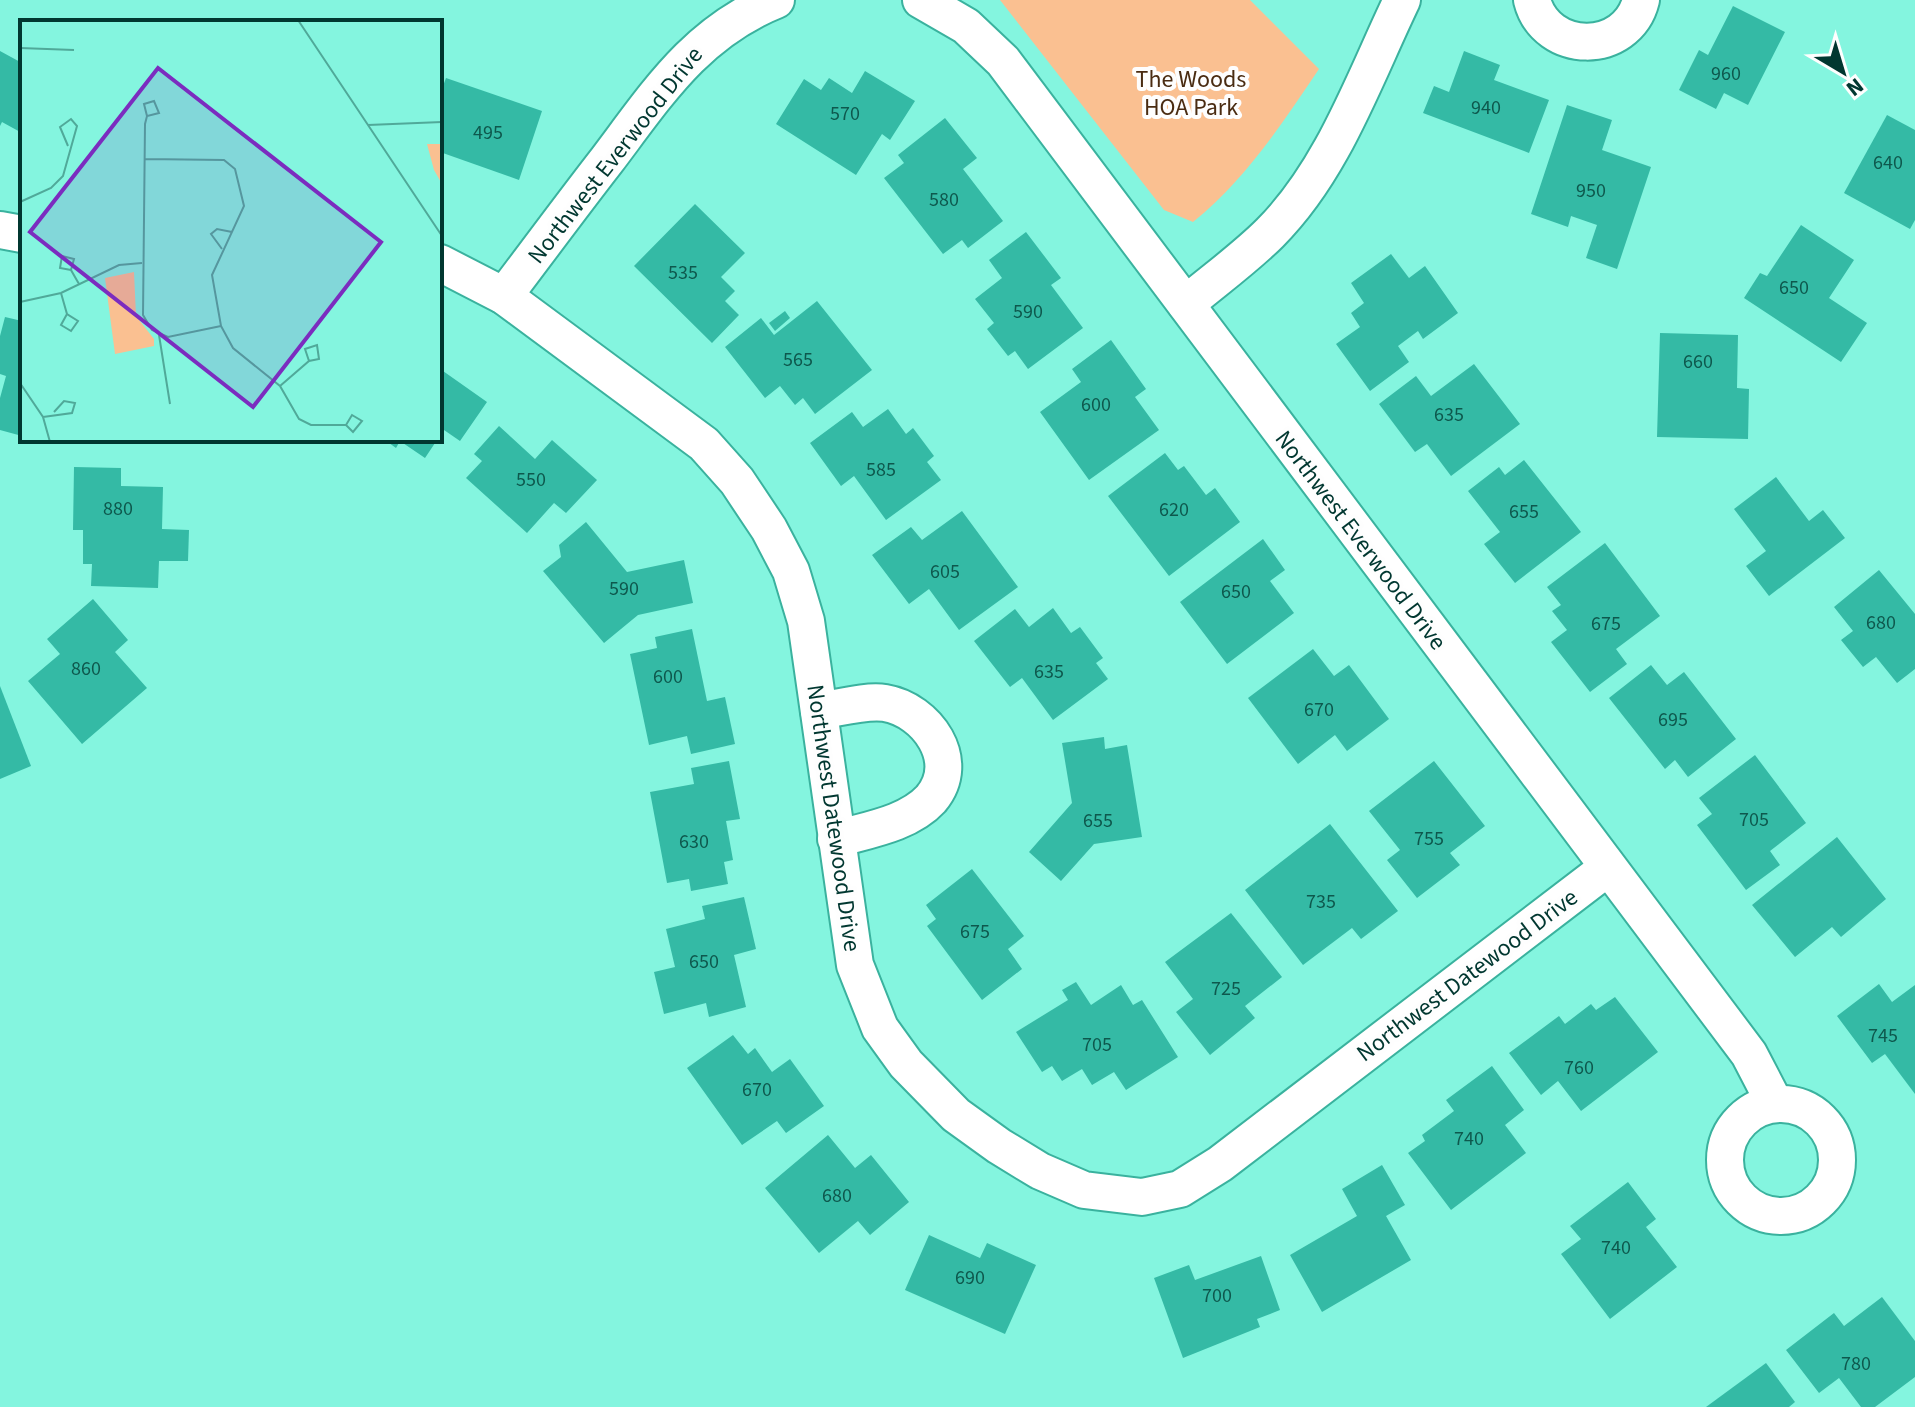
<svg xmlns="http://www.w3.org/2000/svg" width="1915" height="1407" font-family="'Source Sans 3',sans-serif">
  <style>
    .green { fill: #fac091 }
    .building { fill: #34baa5 }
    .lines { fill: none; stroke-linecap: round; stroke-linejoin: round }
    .minor-casing { stroke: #3ab29e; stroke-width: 40 }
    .minor { stroke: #fff; stroke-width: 36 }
    .labels { text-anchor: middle; stroke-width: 8; stroke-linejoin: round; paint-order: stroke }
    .number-label { font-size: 20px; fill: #0e584d }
    .park-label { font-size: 24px; fill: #4a2c12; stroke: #fefefe }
    .street-label { font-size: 24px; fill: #013730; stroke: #fefefe }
    .inset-road { fill: none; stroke: #50a999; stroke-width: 2 }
    .view { fill: #7b2cbf; fill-opacity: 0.15; stroke: #7b2cbf; stroke-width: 4 }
    .inset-edge { fill: none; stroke: #013730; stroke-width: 4 }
  </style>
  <rect width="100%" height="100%" fill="#84f5df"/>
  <path class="green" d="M1000,0H1250L1319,69C1281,125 1246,179 1193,222L1164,210Z"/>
  <g class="building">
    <path d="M1733,6L1785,32L1748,105L1724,93L1716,109L1679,90L1699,50L1708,55Z"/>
    <path d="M0,51L22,63V133L2,122L0,126Z"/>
    <path d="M1464,51L1500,65L1494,80L1549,100L1529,153L1423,113L1434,86L1449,92Z"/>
    <path d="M865,71L915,101L890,140L882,134L856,175L776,124L804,79L821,90L829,78L852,93Z"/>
    <path d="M446,78L542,111L519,180L440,152V94Z"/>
    <path d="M1567,105L1612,120L1602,150L1651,167L1617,269L1586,258L1597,225L1571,216L1568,227L1531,214Z"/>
    <path d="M1887,115L1915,130V220L1910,229L1844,193Z"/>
    <path d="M945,118L977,158L963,169L1003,221L968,248L962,240L943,254L884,178L904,163L898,155Z"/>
    <path d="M695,204L745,253L721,277L735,291L725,301L739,315L712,343L634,266Z"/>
    <path d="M1801,225L1854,260L1829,298L1867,323L1841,362L1744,298L1760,273L1767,276Z"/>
    <path d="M1026,232L1061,278L1051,285L1083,328L1028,369L1015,351L1008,356L987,329L994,323L975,299L1002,278L989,260Z"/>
    <path d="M1391,254L1409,278L1425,266L1458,313L1423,339L1418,331L1398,346L1409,362L1370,391L1336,344L1360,327L1351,313L1364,303L1351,283Z"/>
    <path d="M817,301L872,370L815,414L803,398L795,405L780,386L765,398L725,347L761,318L774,335Z"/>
    <path d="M785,311L790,318L775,331L769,323Z"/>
    <path d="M5,317L22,321V436L0,430V398L6,376L0,374V336Z"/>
    <path d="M1660,333L1738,335L1737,388L1749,389L1748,439L1657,437Z"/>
    <path d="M1111,340L1146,389L1135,397L1159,430L1089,480L1040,412L1081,382L1072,369Z"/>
    <path d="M1474,364L1520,424L1451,476L1427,444L1415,452L1379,404L1416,376L1431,396Z"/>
    <path d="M443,371L487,402L460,441L444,430L440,436Z"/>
    <path d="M888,409L906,434L913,428L934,456L927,462L941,480L886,520L854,476L841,486L810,443L852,412L863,427Z"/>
    <path d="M499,426L535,459L552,440L597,480L566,513L554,503L527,533L466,478L482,461L474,454Z"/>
    <path d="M385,440H437L425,458L400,441L396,448Z"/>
    <path d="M1165,453L1178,470L1184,466L1206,495L1215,488L1240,522L1169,576L1108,496Z"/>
    <path d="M1524,460L1581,532L1515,583L1484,544L1500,532L1468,491L1499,467L1505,475Z"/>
    <path d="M74,467L121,468V486L163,487L162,529L189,530L188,561H159L158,588L91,586L92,564H83V530H73Z"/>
    <path d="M1776,477L1809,521L1823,510L1845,538L1769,596L1746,566L1766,551L1734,509Z"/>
    <path d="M962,511L1018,587L959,630L929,589L909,604L872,555L911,527L922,540Z"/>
    <path d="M586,522L627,572L684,560L693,603L638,615L604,643L543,571L561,557L559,545Z"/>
    <path d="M1263,539L1285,570L1270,581L1294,613L1227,664L1180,602Z"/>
    <path d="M1605,543L1660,616L1616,649L1627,664L1590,692L1551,642L1567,630L1552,611L1561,605L1547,587Z"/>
    <path d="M1879,570L1915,614V669L1897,683L1876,657L1863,667L1841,640L1853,631L1834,607Z"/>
    <path d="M93,599L128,640L115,652L147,688L82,744L28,681L60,654L47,639Z"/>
    <path d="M1053,608L1071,633L1080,627L1103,658L1096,663L1108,679L1053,720L1022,678L1010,687L974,641L1015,609L1029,627Z"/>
    <path d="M692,629L707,701L725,697L735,744L691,754L687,736L649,745L630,654L657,648L655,637Z"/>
    <path d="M1313,649L1334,676L1349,665L1389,719L1347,751L1335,735L1298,764L1248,698Z"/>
    <path d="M1651,665L1667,685L1684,672L1736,739L1688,777L1675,760L1665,769L1609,698Z"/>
    <path d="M0,686L31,766L0,779Z"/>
    <path d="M1104,737L1105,749L1127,745L1142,837L1094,844L1061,881L1029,852L1072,803L1062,743Z"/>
    <path d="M1755,755L1806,823L1770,851L1780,865L1746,890L1697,825L1712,814L1699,798Z"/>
    <path d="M729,761L740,819L726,821L733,860L724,862L728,884L691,891L689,879L667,883L650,792L694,784L691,768Z"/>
    <path d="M1434,761L1485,826L1450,853L1460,865L1417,898L1387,860L1400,850L1369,811Z"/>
    <path d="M1330,824L1398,911L1361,939L1352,928L1303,965L1245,890Z"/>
    <path d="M1837,837L1886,899L1841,937L1832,927L1795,957L1752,905Z"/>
    <path d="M972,869L1024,936L1008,949L1022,969L982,1000L927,926L936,919L926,905Z"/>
    <path d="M744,897L756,949L734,955L746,1007L709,1017L706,1003L664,1014L654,972L675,967L666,929L705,919L702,906Z"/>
    <path d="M1231,913L1282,977L1245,1006L1255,1018L1210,1055L1176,1012L1193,999L1165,962Z"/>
    <path d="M1076,982L1091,1005L1121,985L1133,1005L1142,1000L1178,1057L1126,1090L1114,1072L1092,1085L1082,1069L1062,1081L1052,1066L1042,1072L1016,1032L1068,1000L1062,990Z"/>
    <path d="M1879,984L1892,1002L1915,985V1094L1885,1054L1872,1063L1837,1016Z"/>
    <path d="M1615,997L1658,1052L1581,1111L1558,1081L1541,1095L1509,1053L1559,1016L1565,1024L1591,1004L1596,1010Z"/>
    <path d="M733,1035L748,1054L755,1048L772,1072L790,1059L824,1106L786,1133L777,1121L742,1145L687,1068Z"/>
    <path d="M1492,1066L1524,1110L1505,1125L1526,1153L1451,1210L1408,1153L1425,1141L1422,1135L1454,1111L1446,1100Z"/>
    <path d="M828,1135L855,1168L871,1155L909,1202L870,1235L858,1221L819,1253L765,1188Z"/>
    <path d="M1382,1165L1405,1205L1386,1216L1411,1260L1322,1312L1290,1255L1357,1216L1342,1189Z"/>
    <path d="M1628,1182L1656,1219L1646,1227L1677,1267L1610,1319L1561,1254L1581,1239L1570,1226Z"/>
    <path d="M929,1235L980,1258L987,1243L1036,1265L1005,1334L905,1290Z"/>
    <path d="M1261,1256L1280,1310L1257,1319L1260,1327L1183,1358L1154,1278L1189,1265L1195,1280Z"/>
    <path d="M1882,1297L1915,1341V1377L1875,1407H1861L1839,1378L1819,1393L1786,1350L1834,1313L1844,1326Z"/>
    <path d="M1766,1363L1795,1402L1789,1407H1706Z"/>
  </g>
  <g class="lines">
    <defs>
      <g id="minor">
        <path d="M921,0L966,26L1003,61L1749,1054L1775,1104"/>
        <path d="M1532,0C1546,55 1627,56 1641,0"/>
        <path d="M0,230L22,234"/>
        <path d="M440,263L504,296L704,444L737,481L769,529L791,571L806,621L855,965L880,1028L906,1064L956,1115L999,1146L1040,1171L1084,1190L1142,1197L1180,1189L1220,1164L1606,869"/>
        <path d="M504,296C538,251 572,205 607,160C657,94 696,32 776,0"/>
        <path d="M1186,304C1213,281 1244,259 1270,233C1333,170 1364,79 1402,0"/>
        <path d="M819,711C839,708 866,700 885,703C927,710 963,761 931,799C908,824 867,830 836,839"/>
        <circle cx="1781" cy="1160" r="56"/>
      </g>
    </defs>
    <use href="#minor" class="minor-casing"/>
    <use href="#minor" class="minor"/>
  </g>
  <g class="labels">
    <g class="number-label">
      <text x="1726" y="80">960</text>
      <text x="1486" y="114">940</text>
      <text x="845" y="120">570</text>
      <text x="488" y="139">495</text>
      <text x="1888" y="169">640</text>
      <text x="1591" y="197">950</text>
      <text x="944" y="206">580</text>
      <text x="683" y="279">535</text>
      <text x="1794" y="294">650</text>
      <text x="1028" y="318">590</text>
      <text x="798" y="366">565</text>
      <text x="1698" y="368">660</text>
      <text x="1096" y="411">600</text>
      <text x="1449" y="421">635</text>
      <text x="881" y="476">585</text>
      <text x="531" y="486">550</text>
      <text x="118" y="515">880</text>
      <text x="1174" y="516">620</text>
      <text x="1524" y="518">655</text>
      <text x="945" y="578">605</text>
      <text x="624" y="595">590</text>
      <text x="1236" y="598">650</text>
      <text x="1881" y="629">680</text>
      <text x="1606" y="630">675</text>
      <text x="86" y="675">860</text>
      <text x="1049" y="678">635</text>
      <text x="668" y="683">600</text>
      <text x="1319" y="716">670</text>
      <text x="1673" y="726">695</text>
      <text x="1754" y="826">705</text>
      <text x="1098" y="827">655</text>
      <text x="1429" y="845">755</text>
      <text x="694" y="848">630</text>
      <text x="1321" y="908">735</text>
      <text x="975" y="938">675</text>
      <text x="704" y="968">650</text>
      <text x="1226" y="995">725</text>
      <text x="1883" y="1042">745</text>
      <text x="1097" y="1051">705</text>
      <text x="1579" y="1074">760</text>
      <text x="757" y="1096">670</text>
      <text x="1469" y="1145">740</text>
      <text x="837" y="1202">680</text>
      <text x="1616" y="1254">740</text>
      <text x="970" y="1284">690</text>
      <text x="1217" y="1302">700</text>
      <text x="1856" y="1370">780</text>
    </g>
    <g class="park-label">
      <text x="1191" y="87">The Woods<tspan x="1191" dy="28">HOA Park</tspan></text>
    </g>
    <g class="street-label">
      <text transform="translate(615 155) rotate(-52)" y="8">Northwest Everwood Drive</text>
      <text transform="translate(1361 540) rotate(53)" y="8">Northwest Everwood Drive</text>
      <text transform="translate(834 818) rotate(82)" y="8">Northwest Datewood Drive</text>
      <text transform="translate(1467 975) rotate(-37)" y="8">Northwest Datewood Drive</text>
    </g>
  </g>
  <g transform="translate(20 20)">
    <rect width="422" height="422" fill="#84f5df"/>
    <path d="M407,124H422V164L414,150ZM114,252L116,296L134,319V326L95,334L85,258Z" fill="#fac091"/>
    <path class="inset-road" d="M278,0L422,216M0,28L54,30M127,96L124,84L134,81L139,93L127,96L125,104L123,295L132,310L148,317L201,306M348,105L422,102M125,139L204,140L215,149L224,186L192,255L201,306L213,328L260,366L279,399L291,405H326L333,412L342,401L332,395L326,405M0,182L31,168L43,156L57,106L51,99L40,107L48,126M202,229L191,214L197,209L212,212M51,250L40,248L42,236L54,239L51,250L59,264M41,273L47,294L58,301L51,311L41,305L47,294M0,282L41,273L99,245L122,243M139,315L150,384M0,363L23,397L30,422M260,366L289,341L299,339L297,325L285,329L289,341M23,397L52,393L55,383L44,381L34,392"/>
    <path class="view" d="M138,48L361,222L233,387L10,212Z"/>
    <rect width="422" height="422" class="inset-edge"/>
  </g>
  <g transform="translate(1843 72) rotate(142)" stroke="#fefefe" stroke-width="6" paint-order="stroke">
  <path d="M0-6L14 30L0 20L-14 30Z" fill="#013730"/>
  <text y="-12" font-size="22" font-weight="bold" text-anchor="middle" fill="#013730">N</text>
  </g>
</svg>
